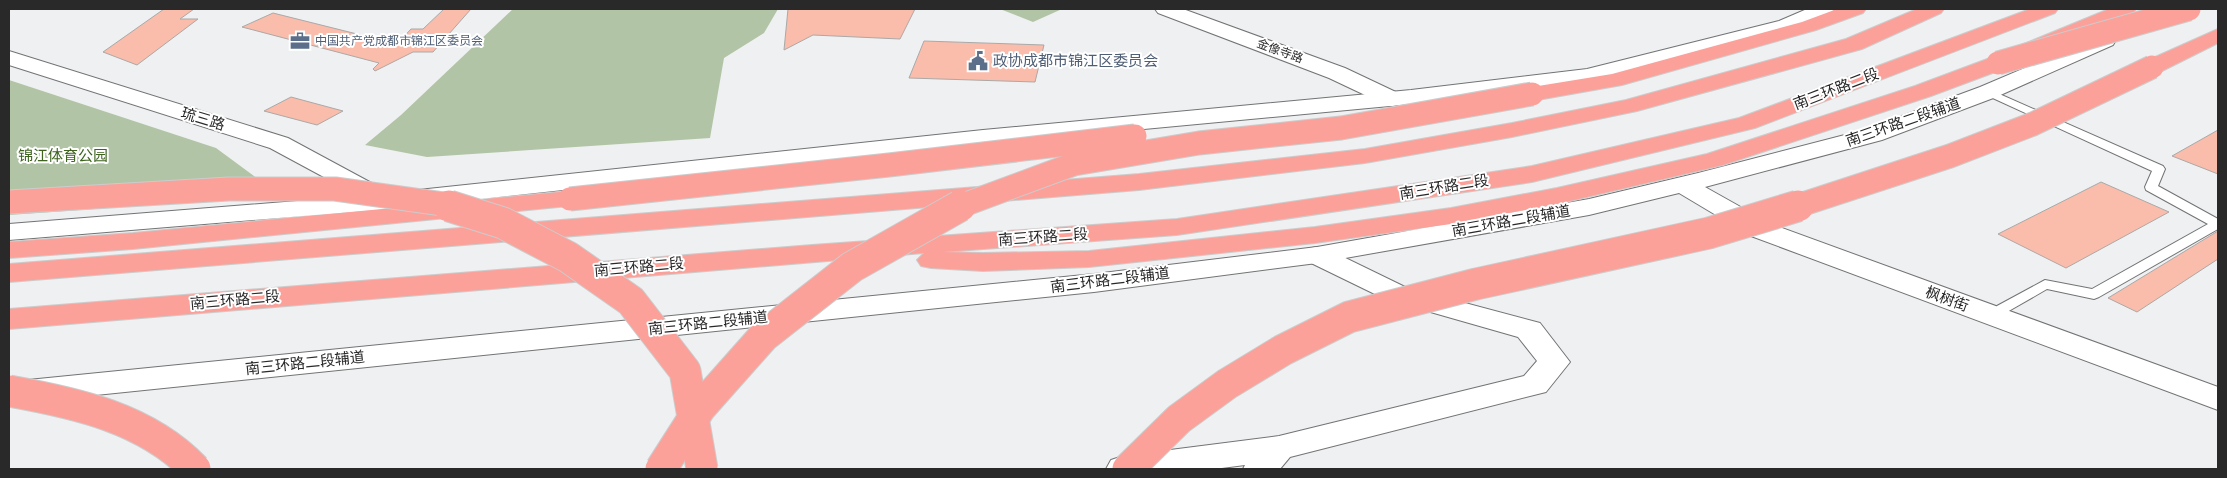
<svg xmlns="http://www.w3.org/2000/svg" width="2227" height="478" font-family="Ubuntu,'Noto Sans SC',sans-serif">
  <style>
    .green { fill: #b1c4a6 }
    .building { fill: #fabcab; stroke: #aaa9a8 }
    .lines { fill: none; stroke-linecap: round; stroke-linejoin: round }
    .lane-casing { stroke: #727374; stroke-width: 2 }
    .street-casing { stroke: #727374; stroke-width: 2 }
    .secondary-casing { stroke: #727374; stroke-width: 2 }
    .highway-casing { stroke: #ccc; stroke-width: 2 }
    .lane { fill: #fff; fill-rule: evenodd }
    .street { fill: #fff; fill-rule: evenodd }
    .secondary { fill: #fff; fill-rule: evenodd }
    .highway { fill: #fca09a; fill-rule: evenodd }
    .highway-bridge-far1-casing { stroke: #ccc; stroke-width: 25; stroke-linecap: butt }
    .highway-bridge-casing { stroke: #ccc; stroke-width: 33; stroke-linecap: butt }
    .highway-bridge-far1 { stroke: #fca09a; stroke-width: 23 }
    .highway-bridge { stroke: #fca09a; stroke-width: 31 }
    .labels { text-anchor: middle; stroke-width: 4; stroke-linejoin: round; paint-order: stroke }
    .far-service-label { font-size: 12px; fill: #4e5e75; stroke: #fff; text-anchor: start }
    .far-street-label { font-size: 12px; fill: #29292a; stroke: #fff }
    .service-label { font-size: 15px; fill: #4e5e75; stroke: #fff; text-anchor: start }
    .street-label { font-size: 15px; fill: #29292a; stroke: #fff }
    .park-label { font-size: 15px; fill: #3d631f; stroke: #fff }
  </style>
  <rect width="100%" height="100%" fill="#eff0f1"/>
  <g class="green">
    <path d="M513,9H778L764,33L724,58L710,138L427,157L365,145L401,115Z"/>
    <path d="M1000,9H1062L1033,22Z"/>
    <path d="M9,80L216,148L281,196L9,215Z"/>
  </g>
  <g class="building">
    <path d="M164,9H194L180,19H198L137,65L103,52Z"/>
    <path d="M444,9H471L433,52H413L375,71L373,69L379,63L242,27L273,13L397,44L411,29H423Z"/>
    <path d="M788,9H915L900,39L813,35L784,50Z"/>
    <path d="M924,41L1044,45L1035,82L909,78Z"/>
    <path d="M291,97L343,111L317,125L264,111Z"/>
    <path d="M2218,130V174L2172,156Z"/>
    <path d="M2101,182L2169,212L2066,268L1998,234Z"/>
    <path d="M2218,231V259L2137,312L2108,298Z"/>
  </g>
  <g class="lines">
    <defs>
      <path id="lane" d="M1988,89L2163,166L2165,169L2158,186L2218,219V229L2099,297L2094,299L2047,289L2007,312H1997L1995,309L1997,306L2045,280L2092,289L2208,224L2146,190L2145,187L2152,171L1984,94L1982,92Z"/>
      <g id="street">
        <path d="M1155,9H1183L1345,68L1400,94L1404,99L1400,104L1392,106L1384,104L1329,78L1158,13Z"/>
        <path d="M1317,247L1327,249L1405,287L1540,323L1570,362L1546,392L1290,457L1280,469H1243L1245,465L1214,469H1106L1111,460L1123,456L1279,436L1524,376L1537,361L1518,337L1385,299L1307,261L1303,255L1307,249Z"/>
      </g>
      <g id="secondary">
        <path d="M1807,9H1834L1831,13L1793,29L1699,56L1587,83L1411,104L983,144L389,209L9,240V224L359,196L270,148L9,65V51L288,138L390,193L983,130L1411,90L1587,69L1779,21Z"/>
        <path d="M2105,34L2113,35L2116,40L2113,45L1996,97L1882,140L1705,187L1771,224L2218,387V410L1751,236L1679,193L1589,215L1317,263L1094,292L28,402L17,399L12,391L17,383L28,380L1094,274L1317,247L1589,199L1698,173L1864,130L1980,87Z"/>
      </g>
      <g id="highway">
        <path d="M1837,9H1866L1863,13L1816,30L1622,85L1532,101L1524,99L1520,94L1524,89L1532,87L1612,74L1802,22Z"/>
        <path d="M1917,9H1944L1941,13L1862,49L1637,111L1512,137L1365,163L1139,190L9,282V264L1139,174L1365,149L1512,123L1626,100L1846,39Z"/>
        <path d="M2030,9H2058L2055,13L1755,128L1532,182L1177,235L943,252L983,253L1089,251L1315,227L1451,208L1557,188L1707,154L1915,86L1990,58L2109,9H2136L2133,13L2006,68L1931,96L1723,165L1557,204L1451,224L1315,243L1089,267L983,271L931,268L921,266L917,260L924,253L9,329V309L812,245L1177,219L1532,166L1739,118Z"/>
        <path d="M2218,29V43L2160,72L2152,74L2144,72L2141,67L2144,62Z"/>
        <path d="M570,191L579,193L583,199L579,205L133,249L9,258V242L133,233Z"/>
      </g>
    </defs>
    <use href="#lane" class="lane-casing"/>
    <use href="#street" class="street-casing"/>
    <use href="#secondary" class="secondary-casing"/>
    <use href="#highway" class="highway-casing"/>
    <use href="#lane" class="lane"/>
    <use href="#street" class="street"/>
    <use href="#secondary" class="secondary"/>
    <use href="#highway" class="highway"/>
    <defs>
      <g id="highway-bridge-far1">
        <path d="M1998,63L2189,9"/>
        <path d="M570,199L889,165L1135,136"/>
        <path d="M9,202L229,189H335L443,204L453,207"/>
        <path d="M958,207L1074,164L1199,143L1341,128L1532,94"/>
        <path d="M1794,207L1950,156L2033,124L2152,67"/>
      </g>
      <g id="highway-bridge">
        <path d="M449,206L503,223L568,257L631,301L685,371L702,469"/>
        <path d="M9,391C76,403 146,418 195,469"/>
        <path d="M661,469L700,408L764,336L852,267L960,206"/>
        <path d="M1128,469L1179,419L1227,384L1283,350L1349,317L1476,284L1709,233L1798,206"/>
      </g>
    </defs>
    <use href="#highway-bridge-far1" class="highway-bridge-far1-casing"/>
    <use href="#highway-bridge" class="highway-bridge-casing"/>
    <use href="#highway-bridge-far1" class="highway-bridge-far1"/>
    <use href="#highway-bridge" class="highway-bridge"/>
  </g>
  <defs>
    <symbol id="office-bare" viewBox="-9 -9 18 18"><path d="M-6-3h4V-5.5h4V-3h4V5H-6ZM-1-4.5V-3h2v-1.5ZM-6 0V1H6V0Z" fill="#5c6f8a" stroke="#fff" stroke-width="2.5" paint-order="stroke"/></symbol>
    <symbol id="civic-bare" viewBox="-9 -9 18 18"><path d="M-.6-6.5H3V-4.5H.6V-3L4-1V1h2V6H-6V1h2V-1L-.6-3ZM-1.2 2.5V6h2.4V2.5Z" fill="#5c6f8a" stroke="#fff" stroke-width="2.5" paint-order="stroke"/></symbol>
  </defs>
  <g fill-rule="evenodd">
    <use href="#office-bare" x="286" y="27" width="28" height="28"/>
    <use href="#civic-bare" x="964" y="47" width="28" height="28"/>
  </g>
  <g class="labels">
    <g class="far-service-label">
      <text x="315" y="45">中国共产党成都市锦江区委员会</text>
    </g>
    <g class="far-street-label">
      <text transform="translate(1280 51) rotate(20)" y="4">金像寺路</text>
    </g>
    <g class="service-label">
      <text x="993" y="66">政协成都市锦江区委员会</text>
    </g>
    <g class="street-label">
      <text transform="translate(1836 89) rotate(-21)" y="5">南三环路二段</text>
      <text transform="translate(203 119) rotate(17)" y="5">琉三路</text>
      <text transform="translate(1903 122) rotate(-19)" y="5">南三环路二段辅道</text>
      <text transform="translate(1444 187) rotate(-9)" y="5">南三环路二段</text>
      <text transform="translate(1511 221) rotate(-10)" y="5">南三环路二段辅道</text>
      <text transform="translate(1043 237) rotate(-4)" y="5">南三环路二段</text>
      <text transform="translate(639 267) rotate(-5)" y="5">南三环路二段</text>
      <text transform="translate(1110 280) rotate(-7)" y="5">南三环路二段辅道</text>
      <text transform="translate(1947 299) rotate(20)" y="5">枫树街</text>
      <text transform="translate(235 300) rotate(-5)" y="5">南三环路二段</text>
      <text transform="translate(708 323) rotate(-6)" y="5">南三环路二段辅道</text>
      <text transform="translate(305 363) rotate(-6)" y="5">南三环路二段辅道</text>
    </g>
    <g class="park-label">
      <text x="63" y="161">锦江体育公园</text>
    </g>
  </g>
  <rect width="2227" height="478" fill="none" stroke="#29292a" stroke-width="20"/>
</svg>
